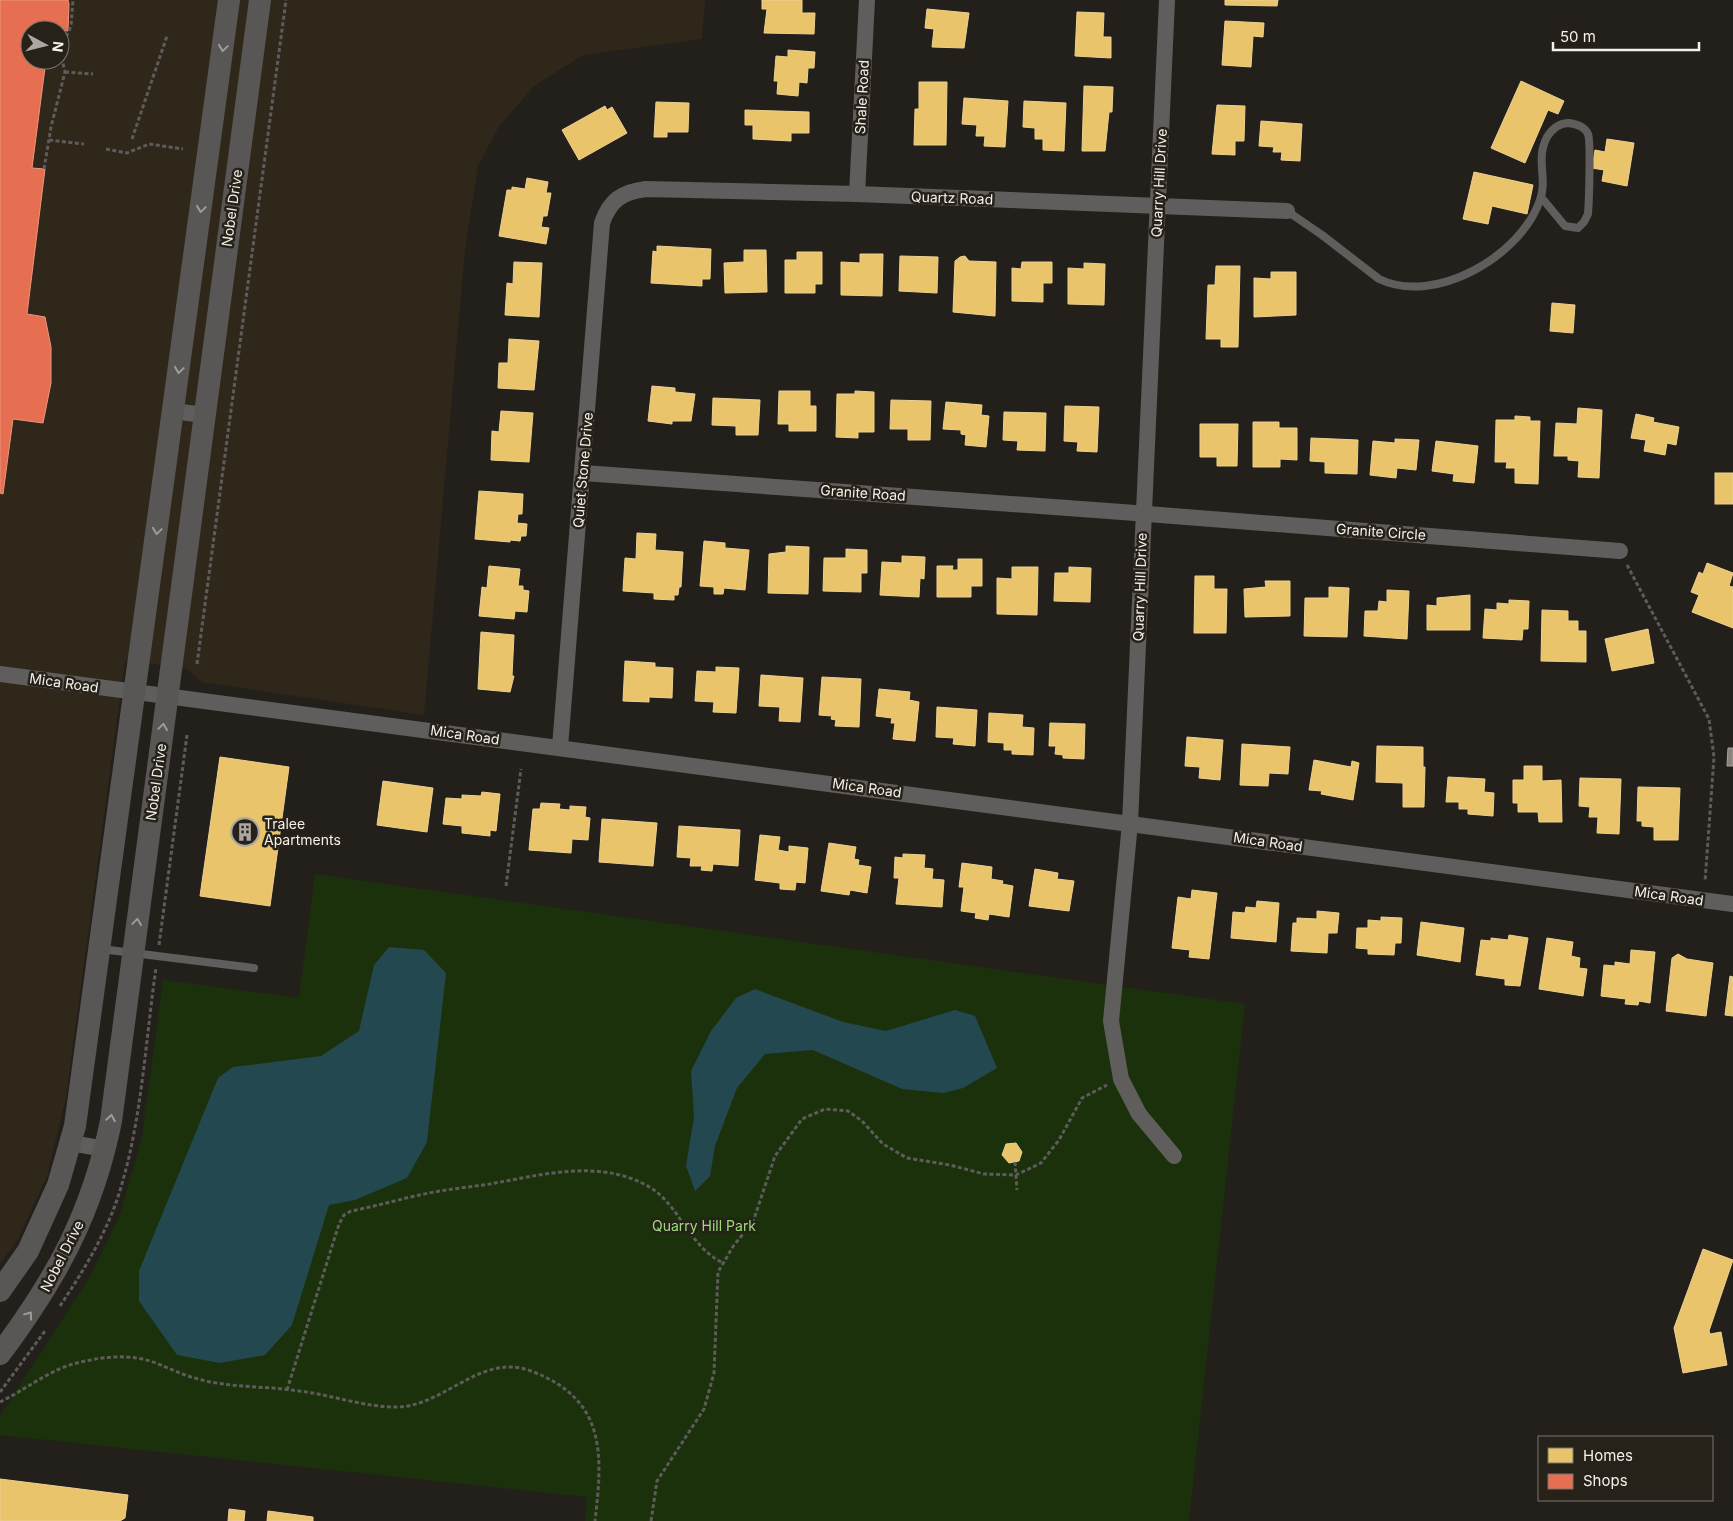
<svg xmlns="http://www.w3.org/2000/svg" width="1733" height="1521" font-family="Inter,sans-serif">
  <style>
    .built { fill: #30271b; fill-rule: evenodd }
    .green { fill: #1b310b }
    .water { fill: #234850 }
    .homes { fill: #e9c46a; stroke: #ecd190 }
    .shops { fill: #e76f51; stroke: #eb967f }
    .industry { fill: #8a817c; stroke: #aaa29d }
    .lines { fill: none; stroke-linecap: round; stroke-linejoin: round }
    .path { stroke: #5e5c5b; stroke-width: 3; stroke-dasharray: 4 2.5; stroke-linecap: butt }
    .lane { stroke: #605e5d; stroke-width: 8 }
    .street { stroke: #605e5d; stroke-width: 16 }
    .secondary { stroke: #595755; stroke-width: 22 }
    .oneway { stroke: #9f9c98 }
    .labels { text-anchor: middle; stroke-width: 5; stroke-linejoin: round; paint-order: stroke }
    .street-label { font-size: 14px; fill: #f4f0ea; stroke: #262119 }
    .poi-label { font-size: 14px; fill: #f4f0ea; stroke: #262119; text-anchor: start }
    .park-label { font-size: 14px; fill: #9bde79; stroke: #262119 }
  </style>
  <rect width="100%" height="100%" fill="#23201c"/>
  <path class="built" d="M0,0H705L702,39L583,55L534,86L499,126L478,166L465,249L424,715L202,682L186,668L125,660L66,1097L47,1176L16,1243L0,1263ZM30,30H60V60H30Z"/>
  <path class="green" d="M315,874L1245,1004L1189,1521H585L587,1497L0,1435V1416L91,1275L120,1215L142,1137L163,980L299,998Z"/>
  <g class="water">
    <path d="M389,947L424,950L446,973L427,1142L407,1178L355,1200L329,1205L292,1325L265,1355L220,1363L177,1355L139,1301V1271L218,1078L233,1067L321,1056L359,1031L374,965Z"/>
    <path d="M755,989L843,1022L886,1031L955,1010L975,1016L997,1068L963,1088L943,1093L902,1089L813,1050L765,1054L737,1088L715,1146L710,1176L695,1191L686,1166L694,1117L691,1071L711,1031L736,998Z"/>
  </g>
  <g class="homes">
    <path d="M762,0H802V13H815L814,34L764,33L767,9H762Z"/>
    <path d="M1225,0H1278L1277,6L1225,5Z"/>
    <path d="M927,9L969,13L964,48L932,47L934,29L925,28Z"/>
    <path d="M1077,12L1104,13L1103,37H1111V58L1075,56Z"/>
    <path d="M1225,21L1264,23L1263,37L1253,36L1251,67L1222,65Z"/>
    <path d="M788,50L815,52L814,68H808L807,83L799,82L798,96L777,94L778,81H774L776,56L788,57Z"/>
    <path d="M1521,81L1564,101L1558,114L1548,110L1525,163L1491,148Z"/>
    <path d="M919,82H947L946,145H914L915,109H919Z"/>
    <path d="M1084,86L1113,87L1112,112H1109L1105,151H1082Z"/>
    <path d="M964,98L1008,101L1005,147L984,146L985,136H976L977,125L962,124Z"/>
    <path d="M1024,101L1066,103L1064,151L1043,150V139H1035V128L1023,127Z"/>
    <path d="M656,102L689,103L688,132H667V137H654Z"/>
    <path d="M1217,105L1245,106L1244,141H1235V155L1212,154Z"/>
    <path d="M605,106L607,110L612,107L627,133L579,160L562,130Z"/>
    <path d="M745,110L809,112V133H791V141L753,139V125H745Z"/>
    <path d="M1261,121L1302,124L1300,161L1281,160L1282,152H1273L1274,147L1259,146Z"/>
    <path d="M1607,139L1634,143L1627,186L1602,181L1604,170L1592,168L1595,150L1605,152Z"/>
    <path d="M1474,172L1533,185L1527,214L1492,206L1488,224L1463,219Z"/>
    <path d="M527,178L548,182L546,193H551L547,216H543L541,227L549,228L546,244L499,236L507,190H512V187L525,189Z"/>
    <path d="M657,246L711,249L710,279H702V286L651,283L653,251L657,252Z"/>
    <path d="M744,250H766L767,292L725,293L724,263L744,262Z"/>
    <path d="M797,252H822V284H815V293H785V260H797Z"/>
    <path d="M860,254H883L882,296L841,295V262L860,263Z"/>
    <path d="M900,256L938,257L937,293L899,291Z"/>
    <path d="M965,256L969,261L996,262L995,316L953,312L955,261L960,257Z"/>
    <path d="M514,262L542,263L539,317L505,315L507,283L513,284Z"/>
    <path d="M1022,262H1052V283H1043V302L1012,301V268L1021,269Z"/>
    <path d="M1084,263L1105,264L1104,305L1068,304V268L1084,269Z"/>
    <path d="M1216,266H1240L1238,347H1221V339H1206L1208,285H1215Z"/>
    <path d="M1271,272H1296V315L1254,317V278L1271,279Z"/>
    <path d="M1552,303L1575,305L1573,333L1550,331Z"/>
    <path d="M509,339L539,341L534,390L498,388L499,363H508Z"/>
    <path d="M652,386L675,388V392L695,394L691,421H672V424L648,421Z"/>
    <path d="M779,391H810V406H816V431H789V424H778Z"/>
    <path d="M855,391L874,392V432H858V438L836,437L837,394H855Z"/>
    <path d="M713,398L760,400L758,435H736V426L712,425Z"/>
    <path d="M891,400L931,401L930,440H908V429H890Z"/>
    <path d="M946,402L982,405L981,415L989,416L986,447L965,445L966,435L961,434V430L943,429Z"/>
    <path d="M1065,406L1099,407L1097,452L1077,451L1078,442L1064,441Z"/>
    <path d="M1578,408L1602,410L1599,478L1578,477L1579,461L1568,460V456H1554L1556,423L1577,424Z"/>
    <path d="M501,411L533,413L529,462L491,460L492,431L499,432Z"/>
    <path d="M1004,412L1046,413L1045,451L1017,450L1018,441L1003,440Z"/>
    <path d="M1636,414L1654,418L1653,422L1679,427L1676,445L1667,443L1665,455L1644,451L1646,440L1631,438Z"/>
    <path d="M1515,416L1530,417V421H1540L1538,484L1515,483V468H1506L1507,462H1495L1496,420H1515Z"/>
    <path d="M1253,422H1279V428H1297V460L1280,459V467H1253Z"/>
    <path d="M1200,424H1238L1237,466H1217V457H1200Z"/>
    <path d="M1311,438L1358,440L1357,474L1325,473V462L1310,461Z"/>
    <path d="M1395,439L1419,440L1416,470L1397,468L1396,478L1370,475L1373,441L1395,443Z"/>
    <path d="M1436,441L1478,446L1474,483L1453,481L1454,474L1432,471Z"/>
    <rect x="1715" y="473" width="18" height="31"/>
    <path d="M479,491L523,494L522,514H518L517,523L527,524L526,536H521L520,541L510,540V542L475,539Z"/>
    <path d="M637,533L656,534L655,550L683,552L681,587H679L678,595H674V600L654,599V593L623,591L625,558L636,559Z"/>
    <path d="M704,541L725,543V548L749,550L745,590L724,588L723,594H714V587L700,586Z"/>
    <path d="M786,546L809,547L808,594L768,593L769,554L786,552Z"/>
    <path d="M846,549L867,550V573H861V592L823,591L824,558H846Z"/>
    <path d="M902,556L925,557L924,579L920,578L919,597L880,595L882,562L902,563Z"/>
    <path d="M958,559H982V586H971V597H937V566H953L952,570H958Z"/>
    <path d="M1707,563L1733,573L1729,586L1733,587V628L1692,612L1699,595L1691,592L1699,572L1703,574Z"/>
    <path d="M489,566L520,569L518,586H523V590L529,591L527,612L515,611L514,619L479,616L482,587L487,588Z"/>
    <path d="M1012,567H1038L1037,615L997,614V578L1012,579Z"/>
    <path d="M1069,567L1091,568L1090,602L1054,601L1055,573H1069Z"/>
    <path d="M1195,576H1214V589H1227L1226,633H1194Z"/>
    <path d="M1265,581H1290V616L1245,617L1244,589L1266,587Z"/>
    <path d="M1329,587L1349,588L1347,637L1304,636L1305,598H1329Z"/>
    <path d="M1387,590L1409,591L1407,639L1364,636L1365,611H1378L1379,601L1387,602Z"/>
    <path d="M1470,595V630H1427V605L1437,606V598Z"/>
    <path d="M1509,600L1529,601L1528,629H1523L1522,640L1483,638L1485,609L1497,610V603L1509,604Z"/>
    <path d="M1542,610L1568,611V621H1578V631H1586V662L1541,661Z"/>
    <path d="M1648,629L1654,663L1612,671L1605,639Z"/>
    <path d="M481,632L514,635L512,676H514L510,692L478,689Z"/>
    <path d="M625,661L655,663V667L673,668L672,698L649,697V702L623,701Z"/>
    <path d="M716,667L739,668L736,713L713,712L714,702L695,701L697,671L716,672Z"/>
    <path d="M761,675L803,678L800,722L779,721L780,707L759,706Z"/>
    <path d="M822,677L861,679L859,727L835,726L836,720L831,719L832,716L819,715Z"/>
    <path d="M879,689L910,692L909,700L919,702L915,741L893,739L895,723H891L892,718L876,716Z"/>
    <path d="M937,707L977,710L975,746L953,744L954,738L936,737Z"/>
    <path d="M989,713L1023,715L1022,727L1034,728L1033,755L1012,754V750H1004V743L988,742Z"/>
    <path d="M1050,723L1085,724L1084,759L1063,758V755L1055,754L1056,746H1049Z"/>
    <path d="M1187,737L1223,740L1220,780L1199,778L1200,767L1185,766Z"/>
    <path d="M1242,744L1290,747L1288,774L1269,773L1268,786L1240,785Z"/>
    <path d="M1377,746L1423,747V767H1425L1424,807H1403V783L1376,782Z"/>
    <path d="M220,757L289,767L270,906L200,896Z"/>
    <path d="M1314,760L1351,767L1352,761L1359,763L1353,800L1321,794L1322,791L1309,790Z"/>
    <path d="M1524,766H1542V781L1561,780L1562,822H1539L1538,812H1518V803H1513V780H1524Z"/>
    <path d="M1448,777L1485,779L1484,792L1494,793L1493,816L1468,814V809H1459V802H1446Z"/>
    <path d="M1580,778L1621,779L1619,834L1597,833L1598,817H1589L1590,807L1579,806Z"/>
    <path d="M383,781L433,788L427,832L377,825Z"/>
    <path d="M1638,787L1680,788L1678,840H1654V827L1642,826V821H1637Z"/>
    <path d="M482,792L500,794L496,831L490,830V836L462,833V826L443,824L446,798L462,799V795L481,796Z"/>
    <path d="M541,803L560,804L559,809L570,810V806L586,807L585,817L590,818L588,840L572,839L571,853L529,850L533,809H540Z"/>
    <path d="M602,819L657,823L653,866L599,862Z"/>
    <path d="M679,826L740,830L738,866L713,864L712,871L701,870L702,866H690L691,858L677,857Z"/>
    <path d="M760,835L780,837L778,850L789,852V846L808,848L805,883L796,882L795,890L780,889V883L755,880Z"/>
    <path d="M829,843L856,847L854,859L859,860L858,865L871,867L867,893L850,890L849,895L821,891Z"/>
    <path d="M903,854L925,855L924,868L933,869L932,879L944,880L942,907L896,904L899,878H894L895,857L903,858Z"/>
    <path d="M962,863L992,867L991,879L1003,881L1002,884L1013,886L1009,917L989,914L988,920L975,918L976,913L961,911L964,887H959Z"/>
    <path d="M1035,869L1058,873L1057,879L1074,881L1069,911L1029,906Z"/>
    <path d="M1192,890L1217,893L1209,959L1189,957L1190,950L1172,948L1178,897L1191,899Z"/>
    <path d="M1257,901L1279,903L1276,942L1231,938L1233,912L1245,913L1246,907L1256,908Z"/>
    <path d="M1317,911L1339,913L1337,933H1328L1327,953L1291,951L1293,923H1297V918L1317,919Z"/>
    <path d="M1381,917L1402,918L1401,943H1395L1394,955L1368,954V949L1356,948L1357,928H1368V920L1381,921Z"/>
    <path d="M1421,922L1464,928L1460,962L1417,955Z"/>
    <path d="M1509,935L1528,938L1520,986L1505,985V979L1476,975L1481,940L1491,941V938L1508,940Z"/>
    <path d="M1547,938L1573,942L1571,956L1580,958L1579,968L1587,969L1583,996L1539,989Z"/>
    <path d="M1631,950L1655,952L1650,1003L1639,1001L1638,1005L1625,1004L1626,999L1601,996L1604,965L1615,966V962L1630,964Z"/>
    <path d="M1678,954L1687,959L1713,963L1706,1016L1666,1011L1672,958Z"/>
    <path d="M1730,976L1733,977V1016L1725,1015Z"/>
    <path d="M1016,1143L1022,1152L1019,1161L1009,1163L1002,1155L1006,1144Z"/>
    <path d="M1703,1249L1733,1260L1709,1331L1710,1334L1721,1332L1727,1365L1683,1373L1674,1328Z"/>
    <path d="M0,1479L128,1495L125,1518L120,1521H0Z"/>
    <path d="M229,1509L245,1511L244,1521H228Z"/>
    <path d="M268,1511L313,1517V1521H267Z"/>
  </g>
  <path class="shops" d="M0,0H68L69,4L68,31L49,29L30,30V60H46L32,168L45,169L27,314L45,317L51,347V383L43,423L13,419L3,494L0,493Z"/>
  <path class="industry" d="M1728,748H1733V766H1727Z"/>
  <g class="lines">
    <g class="path">
      <path d="M65,72L93,74"/>
      <path d="M132,139L167,36"/>
      <path d="M49,140L84,144"/>
      <path d="M106,149L127,153L149,144L183,149"/>
      <path d="M44,169L51,127L65,72L60,51L71,26L73,0"/>
      <path d="M1627,565L1709,719L1714,757L1705,882"/>
      <path d="M197,664L286,0"/>
      <path d="M506,886L521,769"/>
      <path d="M159,945L187,735"/>
      <path d="M1015,1162L1017,1190"/>
      <path d="M60,1306C86,1267 111,1226 123,1180C142,1114 146,1037 156,968"/>
      <path d="M287,1390L339,1224L344,1215L351,1211C378,1206 403,1198 429,1193C449,1189 470,1187 490,1184C541,1175 597,1159 646,1185C679,1202 687,1245 723,1263"/>
      <path d="M0,1392L45,1331"/>
      <path d="M0,1402C27,1389 51,1368 81,1362C106,1356 131,1354 156,1363C171,1369 185,1376 202,1380C234,1388 267,1386 299,1391C332,1395 364,1407 396,1407C444,1407 481,1352 531,1371C606,1399 603,1453 595,1521"/>
      <path d="M651,1521L657,1481L704,1409L714,1373L718,1272L734,1245L753,1222L775,1156L802,1119L825,1109L848,1111L862,1121L883,1144L907,1158L950,1165L984,1174L1016,1175L1041,1163L1059,1140L1082,1098L1107,1085"/>
    </g>
    <g class="lane">
      <path d="M1287,211L1322,235L1379,279C1435,306 1521,256 1540,200C1548,178 1535,160 1547,137C1552,129 1559,123 1569,123C1576,124 1585,127 1588,134C1591,142 1589,201 1588,214L1584,222L1578,228L1565,226L1541,197"/>
      <path d="M101,949L254,968"/>
    </g>
    <g class="street">
      <path d="M1167,0L1130,823L1111,1021L1121,1079L1139,1114L1174,1156"/>
      <path d="M857,194L867,0"/>
      <path d="M173,411L204,415"/>
      <path d="M583,473L1122,512L1620,551"/>
      <path d="M0,674L1733,904"/>
      <path d="M560,747L602,223C610,200 622,192 646,189L857,194L1287,211"/>
      <path d="M71,1143L105,1149"/>
    </g>
    <g class="secondary">
      <path d="M0,1291L28,1251L58,1185L75,1126L229,0"/>
      <path d="M0,1354C56,1279 92,1214 111,1121L260,0"/>
    </g>
  </g>
  <defs><path id="oneway-chevron" d="M-2-3.5L2.5 0L-2 3.5" fill="none" stroke-width="1.6" stroke-linecap="round" stroke-linejoin="round" transform="scale(1.25)"/></defs>
  <g class="oneway">
    <use href="#oneway-chevron" transform="translate(223 48) rotate(98)"/>
    <use href="#oneway-chevron" transform="translate(201 209) rotate(98)"/>
    <use href="#oneway-chevron" transform="translate(179 370) rotate(98)"/>
    <use href="#oneway-chevron" transform="translate(157 531) rotate(98)"/>
    <use href="#oneway-chevron" transform="translate(163 727) rotate(-82)"/>
    <use href="#oneway-chevron" transform="translate(137 922) rotate(-82)"/>
    <use href="#oneway-chevron" transform="translate(111 1118) rotate(-81)"/>
    <use href="#oneway-chevron" transform="translate(29 1315) rotate(-53)"/>
  </g>
  <defs>
    <symbol id="building-ring" viewBox="-11 -11 22 22"><circle r="9.5" fill="#262119" stroke="#aba7a2" stroke-width="1.5"/><path d="M-4-6H4V6H1V3H-1V6H-4ZM-2.5-4.3h1.7v1.8h-1.7ZM.8-4.3h1.7v1.8H.8ZM-2.5-1h1.7V.8h-1.7ZM.8-1h1.7V.8H.8Z" fill="#aba7a2"/></symbol>
  </defs>
  <g fill-rule="evenodd">
    <use href="#building-ring" x="229" y="816" width="32" height="32"/>
  </g>
  <g class="labels">
    <g class="street-label">
      <text transform="translate(862 97) rotate(-87)" y="5">Shale Road</text>
      <text transform="translate(1159 183) rotate(-87)" y="5">Quarry Hill Drive</text>
      <text transform="translate(952 198) rotate(2)" y="5">Quartz Road</text>
      <text transform="translate(232 208) rotate(-82)" y="5">Nobel Drive</text>
      <text transform="translate(583 470) rotate(-85)" y="5">Quiet Stone Drive</text>
      <text transform="translate(863 493) rotate(4)" y="5">Granite Road</text>
      <text transform="translate(1381 532) rotate(4)" y="5">Granite Circle</text>
      <text transform="translate(1140 587) rotate(-88)" y="5">Quarry Hill Drive</text>
      <text transform="translate(64 683) rotate(8)" y="5">Mica Road</text>
      <text transform="translate(465 735) rotate(8)" y="5">Mica Road</text>
      <text transform="translate(156 782) rotate(-82)" y="5">Nobel Drive</text>
      <text transform="translate(867 788) rotate(8)" y="5">Mica Road</text>
      <text transform="translate(1268 842) rotate(8)" y="5">Mica Road</text>
      <text transform="translate(1669 896) rotate(8)" y="5">Mica Road</text>
      <text transform="translate(62 1256) rotate(-63)" y="5">Nobel Drive</text>
    </g>
    <g class="poi-label">
      <text x="264" y="829">Tralee<tspan x="264" dy="16">Apartments</tspan></text>
    </g>
    <g class="park-label">
      <text x="704" y="1231">Quarry Hill Park</text>
    </g>
  </g>
  <rect x="1538" y="1436" width="175" height="65" fill="#262119" stroke="#78746d"/>
  <rect x="1548" y="1448" width="25" height="15" fill="#e9c46a" stroke="#78746d"/>
  <text x="1583" y="1461" font-size="15" fill="#f4f0ea">Homes</text>
  <rect x="1548" y="1474" width="25" height="15" fill="#e76f51" stroke="#78746d"/>
  <text x="1583" y="1486" font-size="15" fill="#f4f0ea">Shops</text>
  <g transform="translate(45 45) rotate(97)"><circle r="24" fill="#262119" stroke="#78746d"/>
  <path d="M0-4L9 19L0 12L-9 19Z" fill="#aba7a2"/>
  <text y="-8" font-size="14" font-weight="bold" text-anchor="middle" fill="#f4f0ea">N</text>
  </g>
  <path d="M1553 42v8h146v-8" fill="none" stroke="#f4f0ea" stroke-width="2.5"/>
  <text x="1560" y="42" font-size="15" fill="#f4f0ea" stroke="#262119" stroke-width="4" paint-order="stroke">50 m</text>
</svg>
